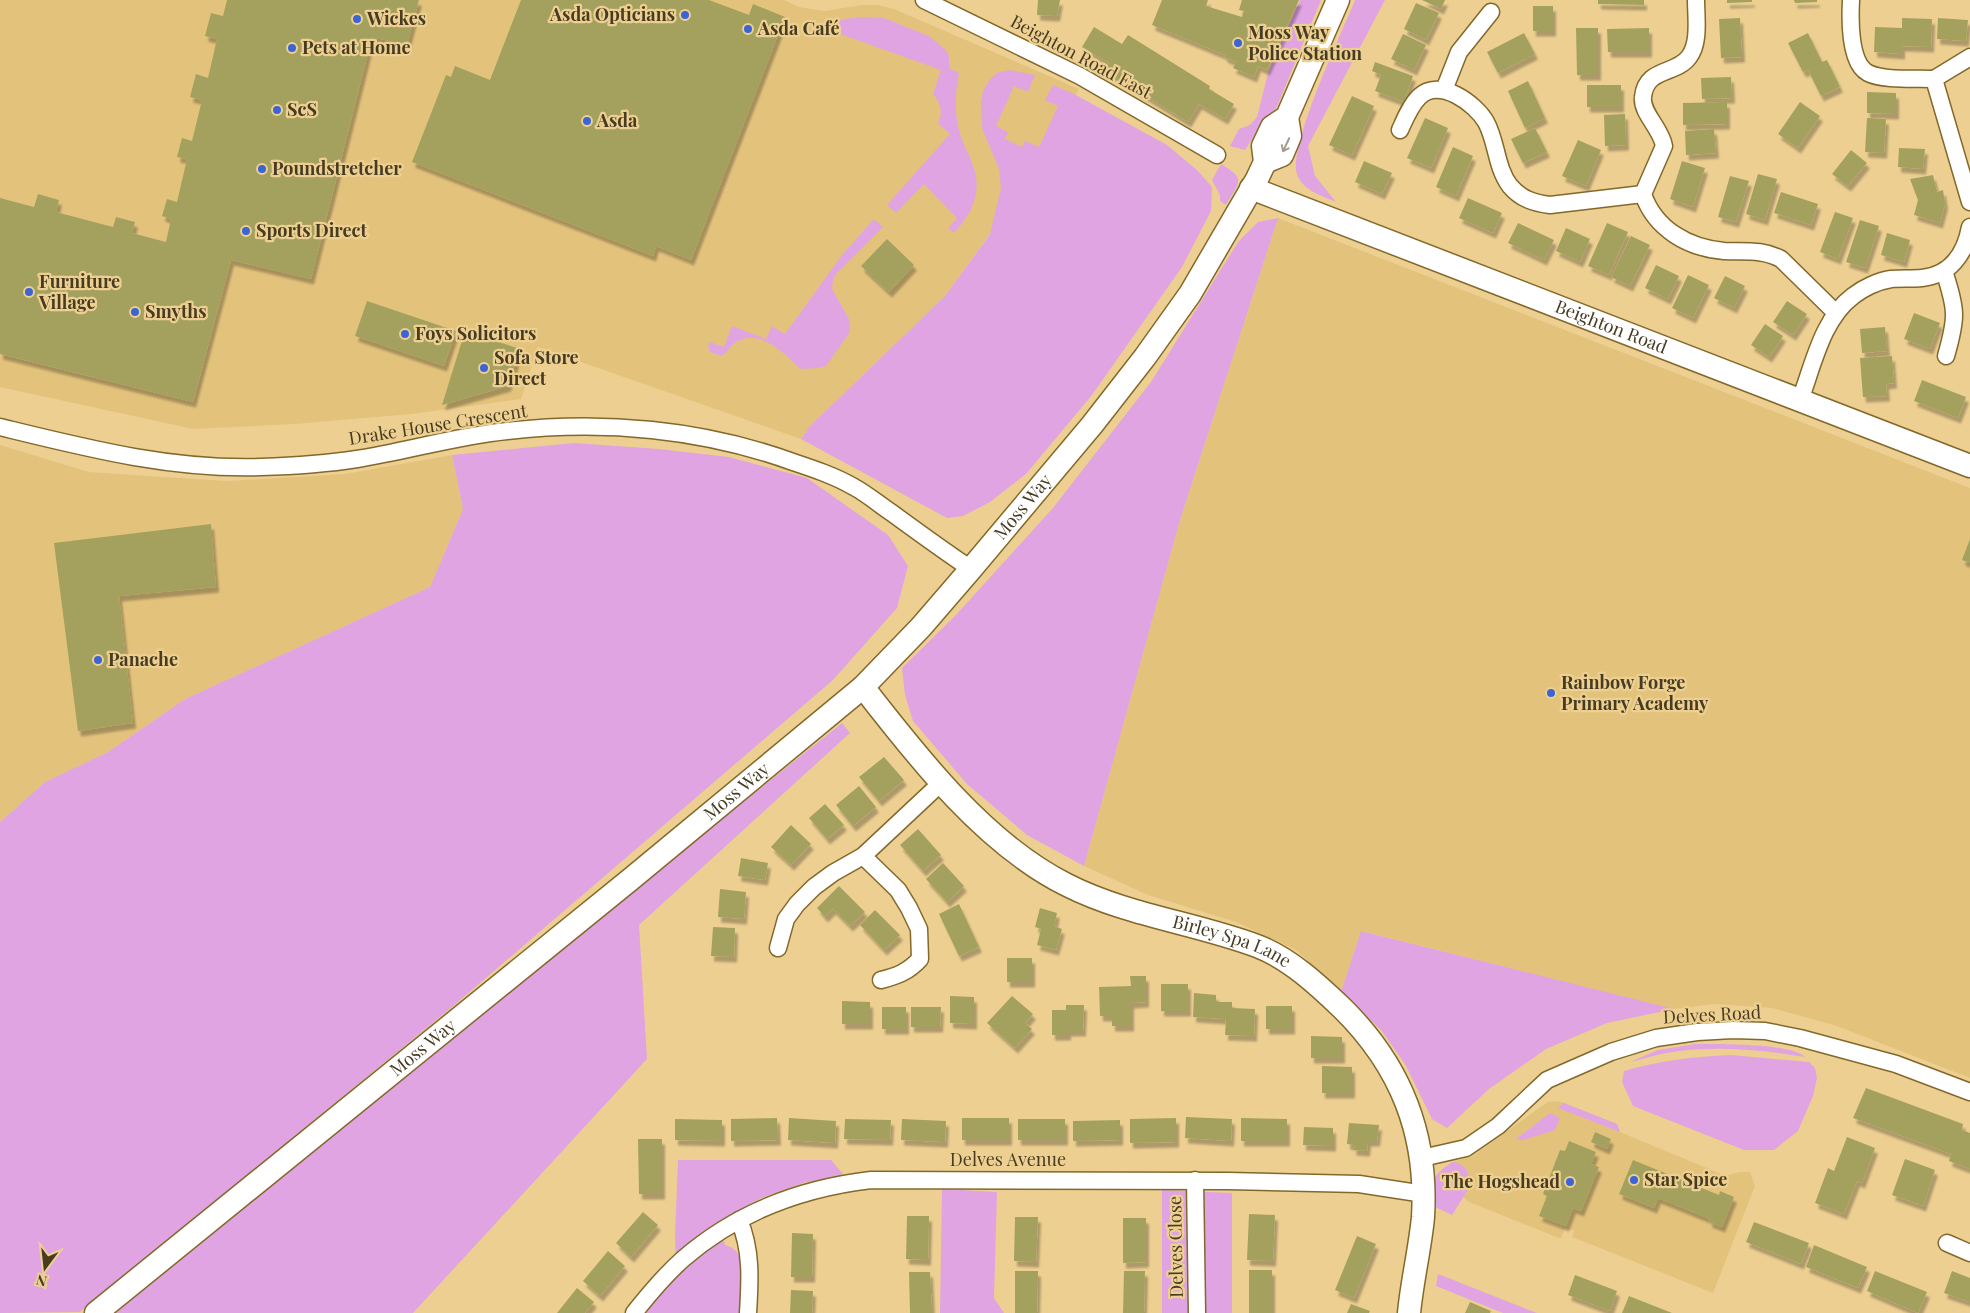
<svg xmlns="http://www.w3.org/2000/svg" width="1970" height="1313" font-family="'Playfair Display',serif">
  <style>
    .built { fill: #e3c37c }
    .green { fill: #dfa4e1 }
    .building { fill: #a4a15f; filter: url(#shadow) }
    .lines { fill: none; stroke-linecap: round; stroke-linejoin: round }
    .street-casing { stroke: #83682a; stroke-width: 19 }
    .secondary-casing { stroke: #83682a; stroke-width: 25 }
    .street { stroke: #fff; stroke-width: 16 }
    .secondary { stroke: #fff; stroke-width: 22 }
    .oneway { stroke: #a39d90 }
    .poi-dot { fill: #3b64d5; stroke: #edd091; stroke-width: 2 }
    .labels { text-anchor: middle; stroke-width: 4.5; stroke-linejoin: round; paint-order: stroke }
    .poi-label { font-size: 18px; font-weight: bold; fill: #473b21; stroke: #edd091; text-anchor: start }
    .street-label { font-size: 18px; fill: #473b21; stroke: #edd091 }
  </style>
  <defs>
    <filter id="shadow"><feDropShadow dx="3" dy="5.5" stdDeviation="1" flood-color="#0004"/></filter>
  </defs>
  <rect width="100%" height="100%" fill="#edd091"/>
  <g class="built">
    <path d="M0,0H784L799,7L825,11L861,5H878L894,9L1079,89L1001,218L945,296L810,426L801,439L538,347L521,399L412,414L294,424L193,429L0,387Z"/>
    <path d="M1278,218L1970,488V1078L1834,1025L1772,1008L1715,1004L1674,1009L1362,931L1341,992L1296,950L1236,922L1148,895L1084,866L1180,520Z"/>
    <path d="M0,445L89,472L227,481L345,474L452,455L463,509L430,587L185,699L108,752L45,782L0,822Z"/>
    <path d="M1555,1101L1561,1102L1617,1124L1620,1132L1726,1176L1739,1172H1750L1755,1186L1713,1293L1572,1237L1574,1231L1565,1228L1561,1239L1469,1202L1437,1174L1452,1162L1473,1156L1539,1108L1548,1102Z"/>
  </g>
  <g class="green">
    <path d="M1300,0H1321L1278,104L1266,127L1261,125L1245,150L1230,146L1239,129L1250,125L1257,117L1268,73Z"/>
    <path d="M1355,0H1385L1308,146L1315,176L1336,202C1322,196 1302,190 1297,174C1288,145 1342,33 1355,0Z"/>
    <path d="M859,17L884,18L929,36L947,51L949,57V68L959,73C955,94 954,113 960,134C963,145 970,155 973,166C983,192 971,215 954,233L948,228L957,218L924,184L896,213L887,205L950,134L938,123C943,113 941,102 933,94L941,70L829,30C834,18 848,19 859,17Z"/>
    <path d="M1010,70L1035,75L1028,92L1014,86L996,126L1008,132L1005,139L1022,147L1025,141L1039,147L1058,106L1045,100L1053,85L1074,94L1167,145L1197,170L1212,187L1211,211L1182,267L1092,395L1026,474L990,502L963,516L947,518L801,439L810,426L945,296L990,234L1001,188L999,169L982,128L981,103L983,91L991,78L999,72Z"/>
    <path d="M1221,164C1247,179 1239,182 1226,205L1220,201V195L1212,180Z"/>
    <path d="M1278,218L1180,520L1084,866L1027,835L967,784L913,721L905,695L902,668L955,616L1053,508L1151,382L1238,242L1258,222Z"/>
    <path d="M874,219L883,227L836,274L833,280L832,289L849,319L850,332L826,366L819,368L801,369C783,353 758,325 733,344C729,348 726,353 722,356L710,352L708,346L710,342L724,347L732,326L766,339L772,326L785,334L842,255Z"/>
    <path d="M574,443L659,449L729,457L807,478L888,535L908,566L897,608L833,680L452,1007L80,1312L0,1313V822L45,782L108,752L185,699L430,587L463,509L452,455Z"/>
    <path d="M842,723L850,733L639,925L647,1059L413,1313H116L215,1225Z"/>
    <path d="M1361,931L1674,1009L1607,1023L1546,1049L1489,1089L1447,1128L1432,1119L1405,1064L1381,1030L1341,992Z"/>
    <path d="M1695,1044C1715,1044 1793,1043 1805,1057C1763,1050 1721,1046 1679,1051C1662,1053 1646,1058 1630,1062L1658,1050Z"/>
    <path d="M1731,1055L1809,1062L1815,1068L1817,1078L1813,1096L1798,1131L1774,1150H1744L1633,1106L1622,1082L1624,1071C1661,1060 1692,1057 1731,1055Z"/>
    <path d="M1564,1103L1617,1124L1620,1132L1558,1108Z"/>
    <path d="M1550,1113L1560,1118L1555,1130L1523,1140L1516,1139Z"/>
    <path d="M678,1160H831L843,1174L803,1183L761,1198L719,1221L725,1245C729,1246 733,1248 736,1251C745,1262 741,1299 740,1313H646L676,1276L675,1236Z"/>
    <path d="M1452,1162C1468,1164 1465,1171 1473,1182L1452,1215L1433,1206C1433,1178 1429,1179 1452,1162Z"/>
    <path d="M942,1189L997,1192L994,1298L1004,1313H940Z"/>
    <path d="M1162,1190L1232,1193V1313H1162Z"/>
    <path d="M1438,1274L1537,1313H1503L1436,1286Z"/>
  </g>
  <g class="building">
    <path d="M227,0H419L407,45L372,37L311,279L231,260L193,402L0,354V198L34,207L38,194L59,200L56,212L113,227L116,217L135,222L132,233L166,242L171,219L162,216L167,199L177,202L187,159L177,157L182,138L192,141L202,100L190,97L196,74L208,78L217,39L205,36L211,13L223,16Z"/>
    <path d="M521,0H709L749,15L753,4L785,17L691,260L656,246L653,256L412,162L446,75L451,77L455,66L490,80Z"/>
    <path d="M1038,0H1060L1057,16L1037,15Z"/>
    <path d="M1162,0H1208L1206,6L1242,17L1244,11L1239,10L1242,0H1299L1267,70L1258,66L1254,77L1233,68L1236,62L1224,57L1225,55L1152,25Z"/>
    <path d="M1422,0H1445L1441,9Z"/>
    <path d="M1598,0H1644V5L1598,4Z"/>
    <path d="M1727,0H1752V2L1727,3Z"/>
    <path d="M1794,0H1817V2L1795,3Z"/>
    <path d="M1416,3L1439,13L1426,40L1404,29Z"/>
    <rect x="1533" y="6" width="20" height="25"/>
    <path d="M1740,18L1742,57L1721,58L1719,19Z"/>
    <path d="M1902,18L1932,19L1931,47L1902,46V54L1874,52L1875,27L1902,28Z"/>
    <path d="M1938,18L1968,20L1966,41L1937,39Z"/>
    <path d="M1094,27L1122,44L1128,35L1210,86L1209,89L1234,104L1225,119L1199,104L1188,122L1105,71L1109,63L1082,47Z"/>
    <path d="M1576,28H1598V75H1577Z"/>
    <path d="M1649,28V52H1608L1607,29Z"/>
    <path d="M1524,33L1535,54L1498,73L1487,52Z"/>
    <path d="M1808,33L1822,62L1827,60L1840,87L1821,96L1808,70L1803,72L1788,43Z"/>
    <path d="M1403,34L1426,45L1414,70L1391,59Z"/>
    <path d="M1375,62L1413,76L1404,102L1375,91L1381,75L1372,71Z"/>
    <path d="M1731,77L1732,98L1702,99L1701,78Z"/>
    <path d="M1528,81L1545,118L1525,128L1508,91Z"/>
    <rect x="1587" y="85" width="34" height="22"/>
    <path d="M1867,92L1896,93V114L1867,113Z"/>
    <path d="M1352,96L1374,106L1352,155L1329,145Z"/>
    <path d="M1727,102V124L1683,125V103Z"/>
    <path d="M1800,102L1820,116L1798,148L1778,134Z"/>
    <path d="M1625,114L1626,145L1605,146L1604,115Z"/>
    <path d="M1425,118L1448,128L1431,168L1407,158Z"/>
    <path d="M1867,118L1886,119L1884,153L1865,152Z"/>
    <path d="M1535,128L1547,152L1523,163L1511,139Z"/>
    <path d="M1714,129L1716,153L1686,155L1685,131Z"/>
    <path d="M1578,140L1601,150L1586,186L1562,176Z"/>
    <path d="M1453,147L1473,156L1456,196L1436,187Z"/>
    <path d="M1899,148L1925,149L1923,169L1898,167Z"/>
    <path d="M1851,150L1867,163L1848,186L1832,174Z"/>
    <path d="M1364,161L1392,173L1382,194L1355,182Z"/>
    <path d="M1682,161L1705,168L1693,207L1670,199Z"/>
    <path d="M1758,174L1777,179L1765,220L1746,214Z"/>
    <path d="M1933,175L1937,192L1943,190L1945,204L1940,223L1914,215L1918,200L1910,179Z"/>
    <path d="M1730,176L1749,181L1736,222L1718,217Z"/>
    <path d="M1781,192L1818,204L1811,225L1774,213Z"/>
    <path d="M1468,198L1502,213L1493,233L1459,218Z"/>
    <path d="M1835,212L1853,218L1838,259L1820,252Z"/>
    <path d="M1860,220L1879,226L1865,268L1846,262Z"/>
    <path d="M1518,223L1554,240L1544,260L1508,243Z"/>
    <path d="M1607,223L1628,232L1609,275L1588,266Z"/>
    <path d="M1566,228L1590,239L1580,262L1556,251Z"/>
    <path d="M1887,233L1910,240L1904,262L1881,255Z"/>
    <path d="M1631,236L1650,245L1630,286L1611,277Z"/>
    <path d="M887,239L914,265L889,292L861,266Z"/>
    <path d="M1656,265L1679,276L1668,299L1645,288Z"/>
    <path d="M1688,275L1709,285L1693,318L1672,308Z"/>
    <path d="M1725,276L1745,286L1734,308L1714,298Z"/>
    <path d="M367,301L456,331L444,366L355,336Z"/>
    <path d="M1787,301L1807,314L1793,335L1773,322Z"/>
    <path d="M1914,313L1940,323L1930,349L1904,339Z"/>
    <path d="M1765,324L1783,336L1769,357L1751,345Z"/>
    <path d="M1885,327L1887,351L1862,353L1860,329Z"/>
    <path d="M465,331L520,349L508,386L442,405Z"/>
    <path d="M1892,356L1894,383L1886,384L1887,396L1863,397L1860,358Z"/>
    <path d="M1922,380L1966,397L1958,418L1914,401Z"/>
    <path d="M211,524L216,587L119,596L133,723L78,731L54,543Z"/>
    <path d="M1970,539V563L1962,560Z"/>
    <path d="M884,757L904,780L879,801L859,777Z"/>
    <path d="M859,786L876,807L853,826L836,805Z"/>
    <path d="M825,804L844,825L827,839L809,818Z"/>
    <path d="M791,825L811,844L791,865L771,847Z"/>
    <path d="M918,829L941,855L923,871L900,845Z"/>
    <path d="M741,858L768,863L765,880L738,876Z"/>
    <path d="M943,863L964,886L947,902L926,879Z"/>
    <path d="M839,886L865,912L850,926L833,909L825,917L817,908Z"/>
    <path d="M720,889L746,892L744,919L718,917Z"/>
    <path d="M959,904L979,947L959,956L939,914Z"/>
    <path d="M1040,908L1057,913L1054,926L1062,929L1056,950L1037,945L1041,929L1035,927Z"/>
    <path d="M875,910L900,935L884,950L860,925Z"/>
    <path d="M713,927L735,928L734,957L711,956Z"/>
    <rect x="1007" y="958" width="25" height="24"/>
    <path d="M1130,976H1146V1002L1131,1003V1026H1112V1016H1100L1099,987L1131,986Z"/>
    <rect x="1161" y="984" width="27" height="27"/>
    <path d="M1194,993L1216,995V1002H1232V1008L1255,1009L1254,1036L1225,1035L1226,1019L1193,1017Z"/>
    <path d="M950,996L974,997V1024L950,1023Z"/>
    <path d="M1012,996L1033,1014L1025,1023L1032,1029L1015,1048L987,1023Z"/>
    <path d="M842,1001L870,1002V1024H842Z"/>
    <path d="M1066,1005H1084L1083,1031H1068V1035H1052V1010H1066Z"/>
    <rect x="1266" y="1006" width="26" height="23"/>
    <rect x="882" y="1007" width="24" height="22"/>
    <path d="M911,1007H941L940,1027H911Z"/>
    <path d="M1311,1036L1342,1037V1058H1311Z"/>
    <path d="M1322,1066L1352,1067V1093H1322Z"/>
    <path d="M1866,1088L1963,1124L1962,1130L1970,1133V1169L1949,1161L1951,1154L1853,1118Z"/>
    <path d="M1186,1117L1232,1119L1231,1141L1185,1138Z"/>
    <path d="M777,1118L778,1140L731,1141V1119Z"/>
    <path d="M789,1118L836,1121L835,1143L788,1140Z"/>
    <rect x="962" y="1118" width="47" height="22"/>
    <path d="M1176,1118V1142L1130,1143V1119Z"/>
    <path d="M1241,1118L1287,1119V1141H1241Z"/>
    <path d="M675,1119L722,1120V1141L675,1140Z"/>
    <path d="M845,1119L891,1120L890,1140L844,1139Z"/>
    <path d="M902,1119L946,1121L945,1142L901,1140Z"/>
    <rect x="1018" y="1119" width="47" height="21"/>
    <path d="M1120,1120V1140L1073,1141V1121Z"/>
    <path d="M1349,1123L1379,1125L1377,1141H1368L1367,1151L1353,1150L1354,1145L1347,1144Z"/>
    <path d="M1304,1127L1333,1128V1146L1303,1145Z"/>
    <path d="M1595,1132L1611,1139L1607,1149L1591,1142Z"/>
    <path d="M1847,1137L1875,1148L1862,1183L1857,1181L1844,1214L1815,1203L1828,1168L1834,1171Z"/>
    <path d="M638,1139H662V1194H639Z"/>
    <path d="M1569,1141L1596,1152L1591,1164L1599,1167L1581,1211L1573,1208L1566,1226L1539,1216L1547,1196L1543,1194L1560,1150L1565,1151Z"/>
    <path d="M1905,1159L1935,1170L1923,1206L1892,1195Z"/>
    <path d="M1633,1160L1719,1195L1720,1191L1734,1197L1722,1227L1709,1222L1710,1219L1658,1198L1654,1208L1619,1194Z"/>
    <path d="M643,1212L658,1225L631,1257L616,1243Z"/>
    <path d="M1249,1214L1275,1215L1273,1261L1247,1260Z"/>
    <path d="M907,1216H929L928,1260L906,1259Z"/>
    <path d="M1015,1217H1038L1036,1262L1014,1261Z"/>
    <path d="M1123,1218H1146V1262L1123,1263Z"/>
    <path d="M1754,1222L1809,1243L1801,1264L1746,1242Z"/>
    <path d="M792,1233L813,1234L812,1277H791Z"/>
    <path d="M1357,1236L1376,1244L1354,1298L1335,1290Z"/>
    <path d="M1814,1245L1867,1267L1858,1288L1806,1267Z"/>
    <path d="M608,1251L625,1266L600,1296L583,1281Z"/>
    <rect x="1249" y="1270" width="23" height="43"/>
    <path d="M1015,1271H1038L1037,1313H1015Z"/>
    <path d="M1124,1271H1145L1144,1313H1123Z"/>
    <path d="M1875,1271L1927,1292L1918,1313L1867,1291Z"/>
    <path d="M1952,1271L1970,1278V1302L1944,1293Z"/>
    <path d="M909,1272H930L932,1313H910Z"/>
    <path d="M1575,1275L1617,1291L1610,1311L1568,1295Z"/>
    <path d="M577,1288L594,1302L585,1313H557Z"/>
    <path d="M791,1290L813,1291L812,1313H790Z"/>
    <path d="M1629,1296L1672,1313H1622Z"/>
    <path d="M1470,1302L1491,1311L1490,1313H1465Z"/>
    <path d="M1351,1304L1370,1311L1369,1313H1347Z"/>
  </g>
  <g class="lines">
    <defs>
      <g id="street">
        <path d="M924,0L1080,76L1217,155"/>
        <path d="M1696,0C1696,17 1700,43 1689,57C1676,75 1646,67 1643,97C1641,113 1661,128 1664,146L1643,194C1655,229 1688,248 1724,251C1745,252 1762,249 1781,259L1836,313"/>
        <path d="M1851,0C1850,19 1849,63 1868,73C1884,81 1916,78 1934,79L1970,202"/>
        <path d="M1934,79L1970,57"/>
        <path d="M1444,90L1459,52L1491,12"/>
        <path d="M1400,130C1405,119 1410,106 1419,97C1439,77 1475,103 1486,122C1497,142 1496,168 1510,186C1521,199 1534,203 1550,205L1643,194"/>
        <path d="M1944,271C1957,310 1957,318 1946,356"/>
        <path d="M1800,400C1813,366 1822,319 1853,296C1863,288 1878,281 1891,279C1901,278 1912,279 1922,278C1950,275 1965,254 1970,227"/>
        <path d="M0,427C86,448 171,470 261,467C293,466 325,464 357,459C407,451 457,436 507,431C603,420 702,429 793,462C814,469 835,476 854,487C867,494 880,505 892,513C918,532 944,551 971,569"/>
        <path d="M863,856L898,890L909,908L919,929L920,959C908,972 897,976 881,980"/>
        <path d="M778,948L786,919L797,904L814,887L833,873L863,856L942,782"/>
        <path d="M1422,1158L1466,1148L1498,1126L1547,1080L1611,1052L1656,1038L1697,1032L1733,1030L1765,1031L1800,1038L1896,1064L1970,1092"/>
        <path d="M1195,1180L1197,1313"/>
        <path d="M739,1220C752,1250 750,1281 748,1313"/>
        <path d="M1947,1243L1970,1253"/>
        <path d="M634,1313C649,1294 665,1275 683,1259C736,1213 802,1188 871,1180L1228,1181L1359,1184L1424,1194"/>
      </g>
      <g id="secondary">
        <path d="M1265,162L1282,155L1290,136L1287,117"/>
        <path id="s1" d="M1251,188L1970,466"/>
        <path id="s2" d="M863,687C918,758 986,845 1067,885C1126,915 1195,923 1257,946C1289,958 1318,985 1342,1008C1401,1066 1428,1134 1423,1217C1420,1249 1412,1281 1409,1313"/>
        <path id="s3" d="M96,1313L631,879L863,687L921,627L971,569L1092,425L1145,357L1190,294L1257,179L1265,162L1263,146L1272,127L1287,117L1338,0"/>
      </g>
    </defs>
    <use href="#street" class="street-casing"/>
    <use href="#secondary" class="secondary-casing"/>
    <use href="#street" class="street"/>
    <use href="#secondary" class="secondary"/>
  </g>
  <defs><path id="oneway-shaft" d="M-6 0H5M1.5-3L5.5 0L1.5 3" fill="none" stroke-width="1.6" stroke-linecap="round" stroke-linejoin="round" transform="scale(1.25)"/></defs>
  <use class="oneway" href="#oneway-shaft" transform="translate(1286 145) rotate(115)"/>
  <g class="poi-dot">
    <circle cx="685" cy="15" r="5"/>
    <circle cx="357" cy="19" r="5"/>
    <circle cx="748" cy="29" r="5"/>
    <circle cx="1238" cy="43" r="5"/>
    <circle cx="292" cy="48" r="5"/>
    <circle cx="277" cy="110" r="5"/>
    <circle cx="587" cy="121" r="5"/>
    <circle cx="262" cy="169" r="5"/>
    <circle cx="246" cy="231" r="5"/>
    <circle cx="29" cy="292" r="5"/>
    <circle cx="135" cy="312" r="5"/>
    <circle cx="405" cy="334" r="5"/>
    <circle cx="484" cy="368" r="5"/>
    <circle cx="98" cy="660" r="5"/>
    <circle cx="1551" cy="693" r="5"/>
    <circle cx="1634" cy="1180" r="5"/>
    <circle cx="1570" cy="1182" r="5"/>
  </g>
  <g class="labels">
    <g class="poi-label">
      <text x="675" y="21" text-anchor="end">Asda Opticians</text>
      <text x="367" y="25">Wickes</text>
      <text x="758" y="35">Asda Café</text>
      <text x="1248" y="39">Moss Way<tspan x="1248" dy="21">Police Station</tspan></text>
      <text x="302" y="54">Pets at Home</text>
      <text x="287" y="116">ScS</text>
      <text x="597" y="127">Asda</text>
      <text x="272" y="175">Poundstretcher</text>
      <text x="256" y="237">Sports Direct</text>
      <text x="39" y="288">Furniture<tspan x="39" dy="21">Village</tspan></text>
      <text x="145" y="318">Smyths</text>
      <text x="415" y="340">Foys Solicitors</text>
      <text x="494" y="364">Sofa Store<tspan x="494" dy="21">Direct</tspan></text>
      <text x="108" y="666">Panache</text>
      <text x="1561" y="689">Rainbow Forge<tspan x="1561" dy="21">Primary Academy</tspan></text>
      <text x="1644" y="1186">Star Spice</text>
      <text x="1560" y="1188" text-anchor="end">The Hogshead</text>
    </g>
    <g class="street-label">
      <text transform="translate(1081 57) rotate(28)" y="6">Beighton Road East</text>
      <text dy="6" stroke="none"><textPath href="#s1" startOffset="386">Beighton Road</textPath></text>
      <text transform="translate(438 425) rotate(-9)" y="6">Drake House Crescent</text>
      <text dy="6" stroke="none"><textPath href="#s3" startOffset="1231">Moss Way</textPath></text>
      <text dy="6" stroke="none"><textPath href="#s3" startOffset="826">Moss Way</textPath></text>
      <text dy="6" stroke="none"><textPath href="#s2" startOffset="461">Birley Spa Lane</textPath></text>
      <text transform="translate(1712 1015) rotate(-3)" y="6">Delves Road</text>
      <text dy="6" stroke="none"><textPath href="#s3" startOffset="421">Moss Way</textPath></text>
      <text x="1008" y="1166">Delves Avenue</text>
      <text transform="translate(1176 1247) rotate(-91)" y="6">Delves Close</text>
    </g>
  </g>
  <g transform="translate(45 1268) rotate(195)" stroke="#edd091" stroke-width="4" paint-order="stroke">
  <path d="M0-4L9 19L0 12L-9 19Z" fill="#473b21"/>
  <text y="-8" font-size="14" font-weight="bold" text-anchor="middle" fill="#473b21">N</text>
  </g>
</svg>
